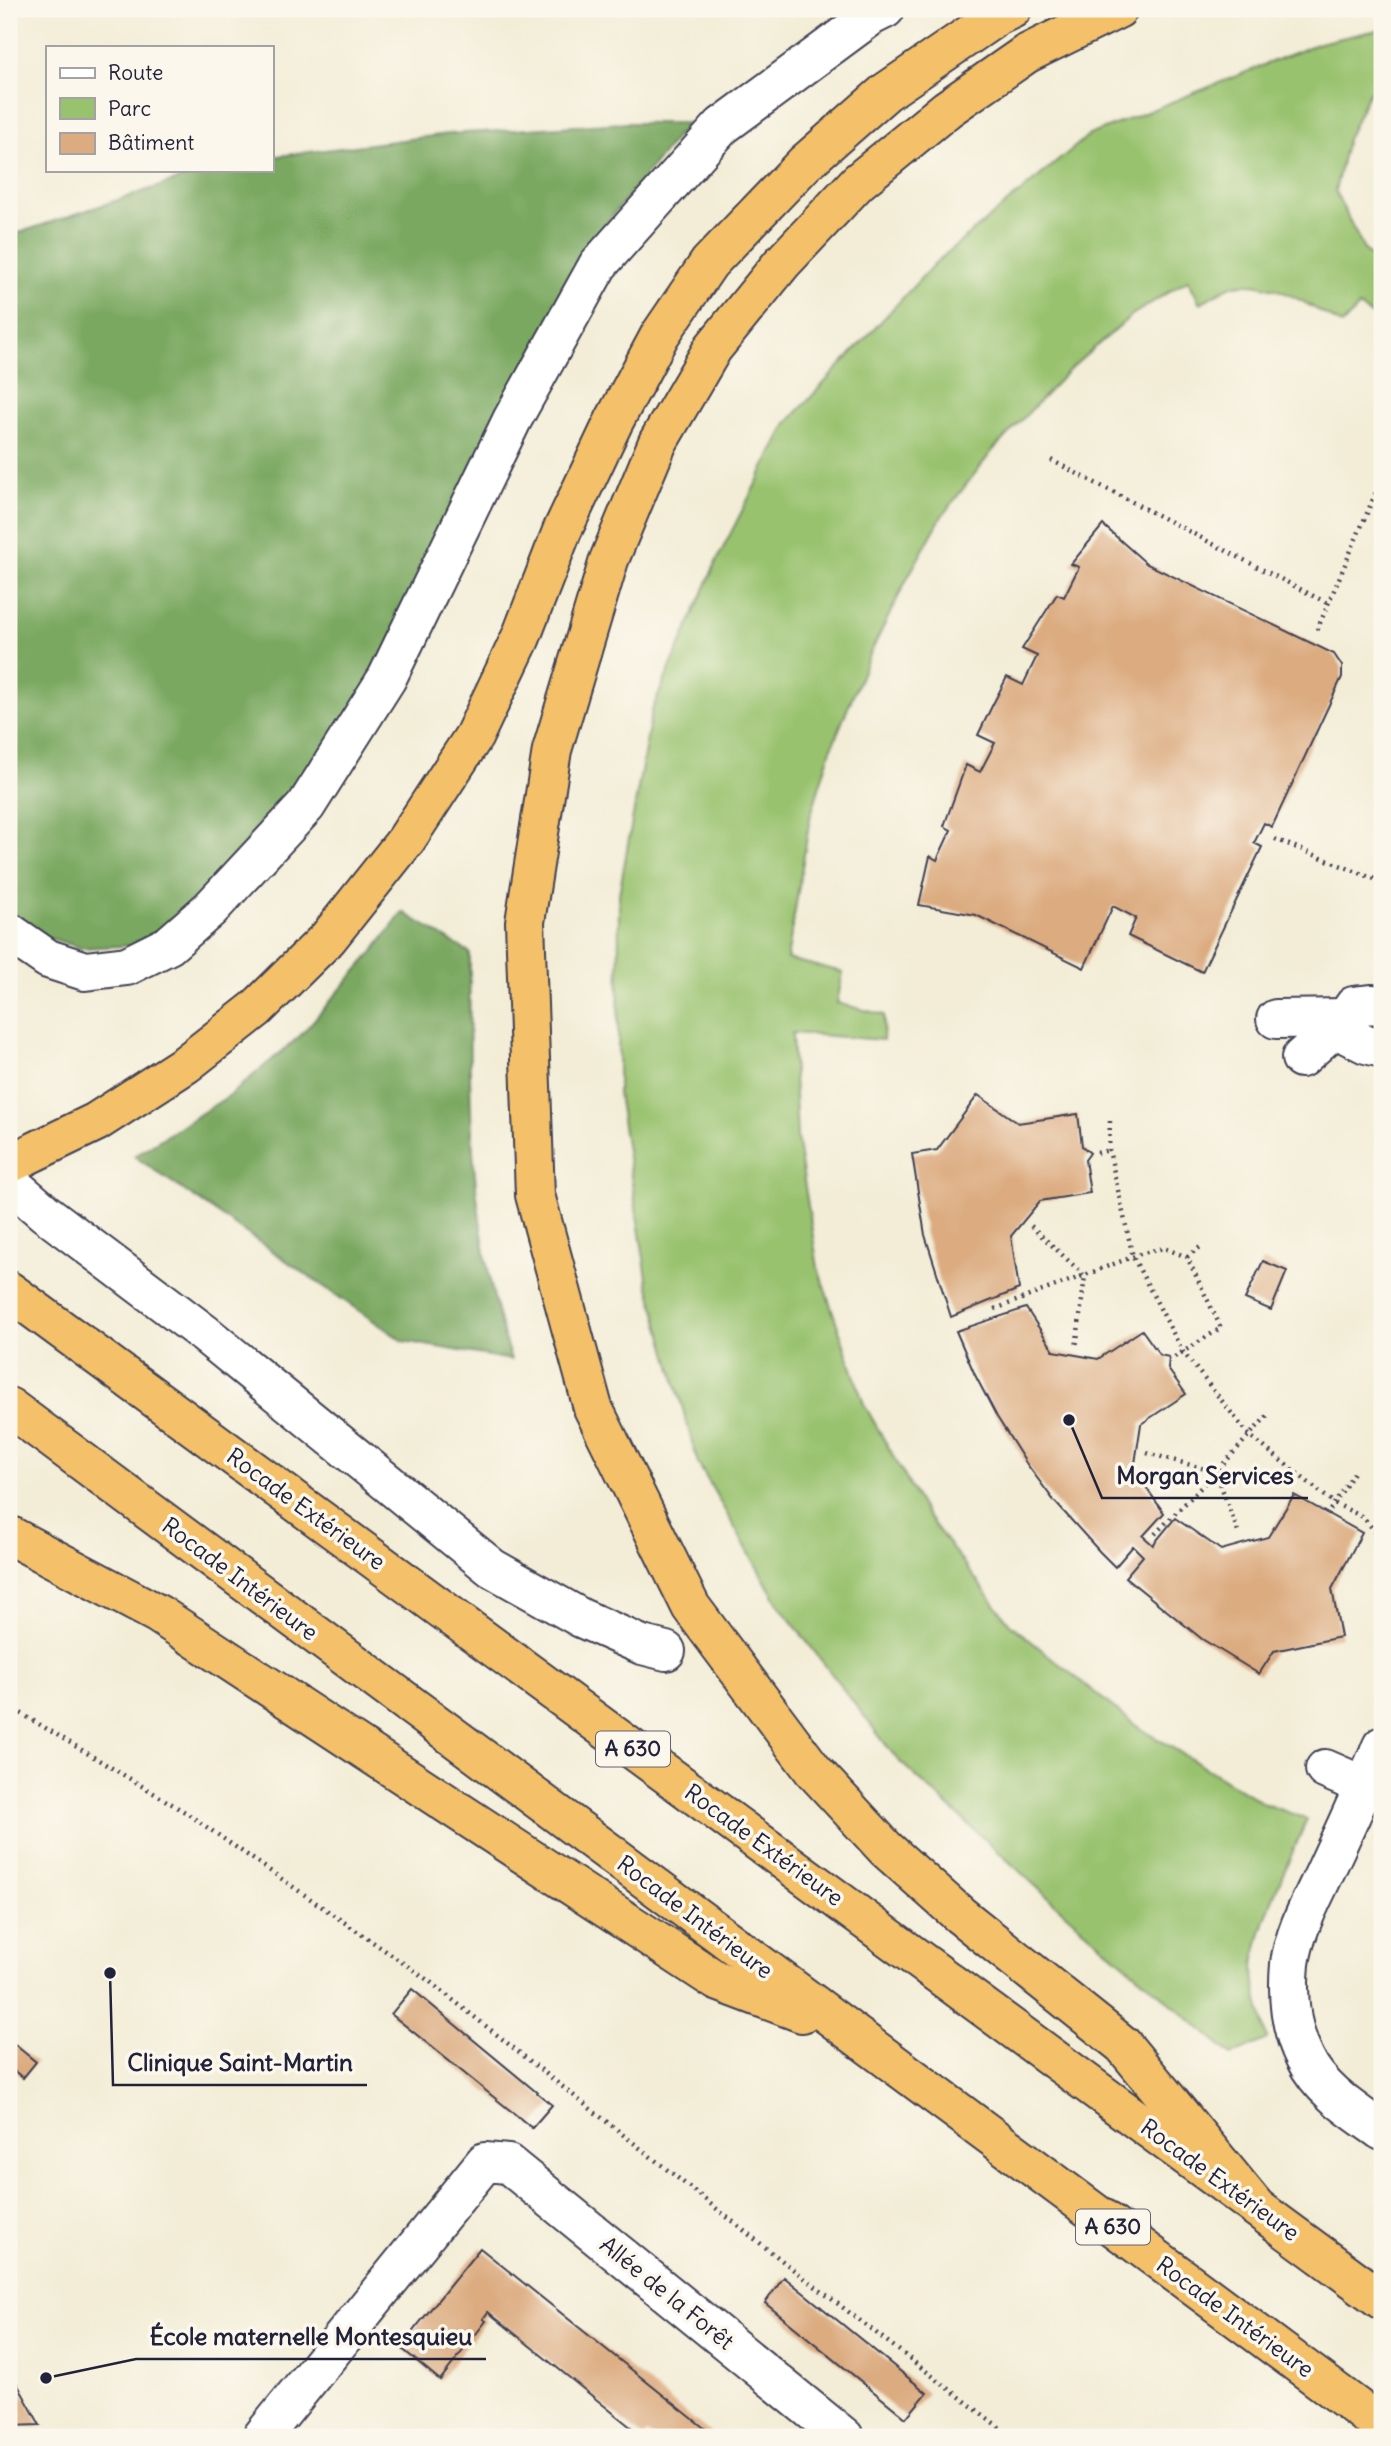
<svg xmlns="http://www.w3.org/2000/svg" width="1391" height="2446" font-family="Delius,sans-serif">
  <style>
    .green { fill: #99c26e; stroke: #5e7254; stroke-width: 2 }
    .forest { fill: #7aa861; stroke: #4e654e; stroke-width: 2 }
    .building { fill: #dcab80 }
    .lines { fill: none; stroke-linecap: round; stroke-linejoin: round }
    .minor-casing { stroke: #414052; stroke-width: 42 }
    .highway-casing { stroke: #414052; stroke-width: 42 }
    .path { stroke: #414052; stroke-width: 4.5; stroke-dasharray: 2 5; stroke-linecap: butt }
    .minor { stroke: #fff; stroke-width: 38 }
    .highway { stroke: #f4c16a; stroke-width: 38 }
    .labels { text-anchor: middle; stroke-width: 7; stroke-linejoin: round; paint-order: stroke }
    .shield { fill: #fbf7ec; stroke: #636270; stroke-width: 2 }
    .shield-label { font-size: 21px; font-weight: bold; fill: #22223b }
    .street-label { font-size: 23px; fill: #22223b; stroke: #fbf7ec }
    .leader { fill: none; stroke: #22223b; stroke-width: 2.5 }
    .callout-dot { fill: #22223b; stroke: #fbf7ec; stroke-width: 2.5 }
    .callout-label { font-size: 24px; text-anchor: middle; font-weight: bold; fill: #22223b; stroke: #fbf7ec; stroke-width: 7; stroke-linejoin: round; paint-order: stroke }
  </style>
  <rect width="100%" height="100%" fill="#fbf7ec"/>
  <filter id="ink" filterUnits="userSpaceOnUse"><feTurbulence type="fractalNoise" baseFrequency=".0143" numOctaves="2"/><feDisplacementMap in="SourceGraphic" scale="14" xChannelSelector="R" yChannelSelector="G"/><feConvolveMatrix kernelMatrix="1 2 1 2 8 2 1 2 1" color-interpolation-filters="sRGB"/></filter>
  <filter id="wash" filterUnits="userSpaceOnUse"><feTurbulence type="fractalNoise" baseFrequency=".00686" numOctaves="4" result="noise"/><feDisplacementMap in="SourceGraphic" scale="28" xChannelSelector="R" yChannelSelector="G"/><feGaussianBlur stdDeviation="1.57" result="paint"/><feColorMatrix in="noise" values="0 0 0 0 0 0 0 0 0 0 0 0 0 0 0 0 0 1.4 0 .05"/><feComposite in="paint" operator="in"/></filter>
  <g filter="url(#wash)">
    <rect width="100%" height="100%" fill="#f3edd7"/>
    <path class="green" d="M1382,29V89L1369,92L1347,139L1335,191L1364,250L1382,268V322L1359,307L1342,325C1313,307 1271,278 1235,285C1224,288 1211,298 1200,303L1188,280L1132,315L1069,370L994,449L942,516L908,577L869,656L831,749L810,818L787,959L843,972L837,1003L884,1015L883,1040L792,1033L797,1137L818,1268L864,1404L926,1514L1010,1624L1135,1725L1265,1804L1307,1819C1291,1858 1261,1917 1255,1958C1251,1984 1262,2013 1267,2039L1232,2055L1075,1922L897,1759L778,1604L698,1463L648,1284L618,1094L619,894L652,710L717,560L787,423L935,263L1089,135L1319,43Z"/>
    <g class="forest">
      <path d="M622,123H688L602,228L531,361L372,679L297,785L203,892L143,945L81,948L37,934L9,914V236L208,170H271V157L448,134Z"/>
      <path d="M403,912L470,953C468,1090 468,1229 511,1360L403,1341L134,1156L230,1095L300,1036L372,953Z"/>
    </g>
    <g id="blocks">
      <g class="building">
        <path d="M1103,525L1147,564L1334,654L1342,666V677L1272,827L1264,823L1254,843L1262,847L1202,972L1128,936L1136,918L1113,906L1084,968L976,915L919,905L930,856L937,860L951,830L944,826L966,765L980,772L995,743L978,735L992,706L1007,677L1023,685L1037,656L1022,649L1057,594L1064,597L1079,567L1071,564Z"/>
        <path d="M978,1095L1018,1123L1078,1114L1082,1146L1090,1153L1085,1160L1090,1193L1040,1201L1011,1236L1019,1289L951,1317L925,1235L912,1154L937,1150Z"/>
        <path d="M1263,1261L1287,1271L1271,1310L1245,1299Z"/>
        <path d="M1026,1308L1054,1351L1098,1359L1142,1330L1160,1355L1169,1357L1168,1369L1186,1394L1141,1424L1134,1470L1164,1513L1143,1536L1153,1545L1175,1518L1221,1550L1268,1537L1294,1495L1362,1533L1332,1589L1341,1637L1274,1651L1259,1674L1202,1639L1125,1577L1143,1556L1133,1546L1115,1567L1100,1552L1055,1502L1026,1463L997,1417L975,1375L956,1331Z"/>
        <path d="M412,1989L552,2105L532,2128L391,2014Z"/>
        <path d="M9,2040L36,2062L23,2078L13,2070L9,2075Z"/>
        <path d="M480,2248L713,2435L711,2437H653L647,2433L643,2437L488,2312L483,2319L486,2321L440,2380L400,2347Z"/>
        <path d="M784,2277L927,2393L906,2418L765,2303Z"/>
        <path d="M9,2369L40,2425L9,2426Z"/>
      </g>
    </g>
  </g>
  <g filter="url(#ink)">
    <use href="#blocks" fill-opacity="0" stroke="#414052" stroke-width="2"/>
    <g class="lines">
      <defs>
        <g id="minor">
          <path d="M9,932L48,959L85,971L127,966L169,945L210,909L306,806L387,678L512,420L598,265L722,126L871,16L885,9"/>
          <path d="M1382,1006L1373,1004L1354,1006L1346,1018L1348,1035L1366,1044L1382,1048"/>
          <path d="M1276,1019L1346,1018"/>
          <path d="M1301,1058L1346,1018"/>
          <path d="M9,1182L45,1213L205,1334L492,1568L581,1618L642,1645L666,1651"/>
          <path d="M1382,1746C1363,1789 1344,1831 1324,1874C1311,1902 1294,1932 1290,1964C1287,1996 1290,2029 1305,2058C1320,2090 1354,2111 1382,2131"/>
          <path d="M1325,1769L1364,1786"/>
          <path d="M262,2437L485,2162L508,2164L844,2437"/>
        </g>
        <g id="highway">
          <path d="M1118,9L1026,54L947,109L858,182L782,263L713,348L658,442L609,560L552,750L525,922L535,1195L593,1408L691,1607L813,1770L886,1849L960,1915L1123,2045L1256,2207"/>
          <path d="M9,1164L96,1122L186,1064L256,1009L328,938L406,840L474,736L521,637L562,531L614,421L660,335L709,263L805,163L886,92L997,16L1012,9"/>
          <path d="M9,1291L1382,2300"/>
          <path d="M9,1407L1382,2426"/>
          <path d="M9,1535L158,1614L717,1981L802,2013"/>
        </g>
      </defs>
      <use href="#minor" class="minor-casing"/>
      <use href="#highway" class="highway-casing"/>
      <g class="path">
        <path d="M1051,460L1329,604"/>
        <path d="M1317,630L1382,478"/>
        <path d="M1275,839L1382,882"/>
        <path d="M1110,1121L1109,1150L1133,1257L1183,1352L1249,1435L1334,1503L1363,1517L1382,1540"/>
        <path d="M1097,1153L1109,1150"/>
        <path d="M1031,1226L1085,1276L1076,1348"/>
        <path d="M1187,1257L1203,1245"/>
        <path d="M995,1309L1143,1253L1164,1248L1187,1257L1221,1328L1173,1358"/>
        <path d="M1147,1453L1216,1472L1239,1535"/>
        <path d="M1330,1510L1355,1471"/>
        <path d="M1155,1534L1216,1472L1267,1416"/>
        <path d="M9,1706L185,1812L429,1981L799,2274L1012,2437"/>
      </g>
      <use href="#minor" class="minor"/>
      <use href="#highway" class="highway"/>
    </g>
  </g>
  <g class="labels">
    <g class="shield">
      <rect x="596" y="1731.5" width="74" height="35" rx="5"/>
      <rect x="1076" y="2209.5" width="74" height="35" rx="5"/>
    </g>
    <g class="shield-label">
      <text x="633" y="1756">A 630</text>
      <text x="1113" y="2234">A 630</text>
    </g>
    <g class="street-label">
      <text transform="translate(306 1509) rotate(36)" y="8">Rocade Extérieure</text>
      <text transform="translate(240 1579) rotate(37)" y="8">Rocade Intérieure</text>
      <text transform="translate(764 1845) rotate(36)" y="8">Rocade Extérieure</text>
      <text transform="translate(695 1917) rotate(37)" y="8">Rocade Intérieure</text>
      <text transform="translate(1220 2180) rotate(36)" y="8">Rocade Extérieure</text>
      <text transform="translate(667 2293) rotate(39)" y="8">Allée de la Forêt</text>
      <text transform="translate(1235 2317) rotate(36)" y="8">Rocade Intérieure</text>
    </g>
  </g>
  <path class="leader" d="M1069 1420L1102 1498H1308M110 1973L113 2085H367M46 2378L136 2359H486"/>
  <g class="callout-dot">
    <circle cx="1069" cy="1420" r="7"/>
    <circle cx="110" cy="1973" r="7"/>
    <circle cx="46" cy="2378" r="7"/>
  </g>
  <g class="callout-label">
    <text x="1205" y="1484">Morgan Services</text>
    <text x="240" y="2071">Clinique Saint-Martin</text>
    <text x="311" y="2345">École maternelle Montesquieu</text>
  </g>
  <rect width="1391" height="2446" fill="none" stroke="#fbf7ec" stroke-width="35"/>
  <rect x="46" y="46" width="228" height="126" fill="#fbf7ec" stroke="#a4a2a5" stroke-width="2"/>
  <rect x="60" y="68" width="35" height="10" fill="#ffffff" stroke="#a4a2a5" stroke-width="2"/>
  <text x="108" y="80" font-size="21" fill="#22223b">Route</text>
  <rect x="60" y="98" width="35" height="21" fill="#99c26e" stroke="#a4a2a5" stroke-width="2"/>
  <text x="108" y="116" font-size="21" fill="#22223b">Parc</text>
  <rect x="60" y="133" width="35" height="21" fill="#dcab80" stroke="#a4a2a5" stroke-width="2"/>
  <text x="108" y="150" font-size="21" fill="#22223b">Bâtiment</text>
</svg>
